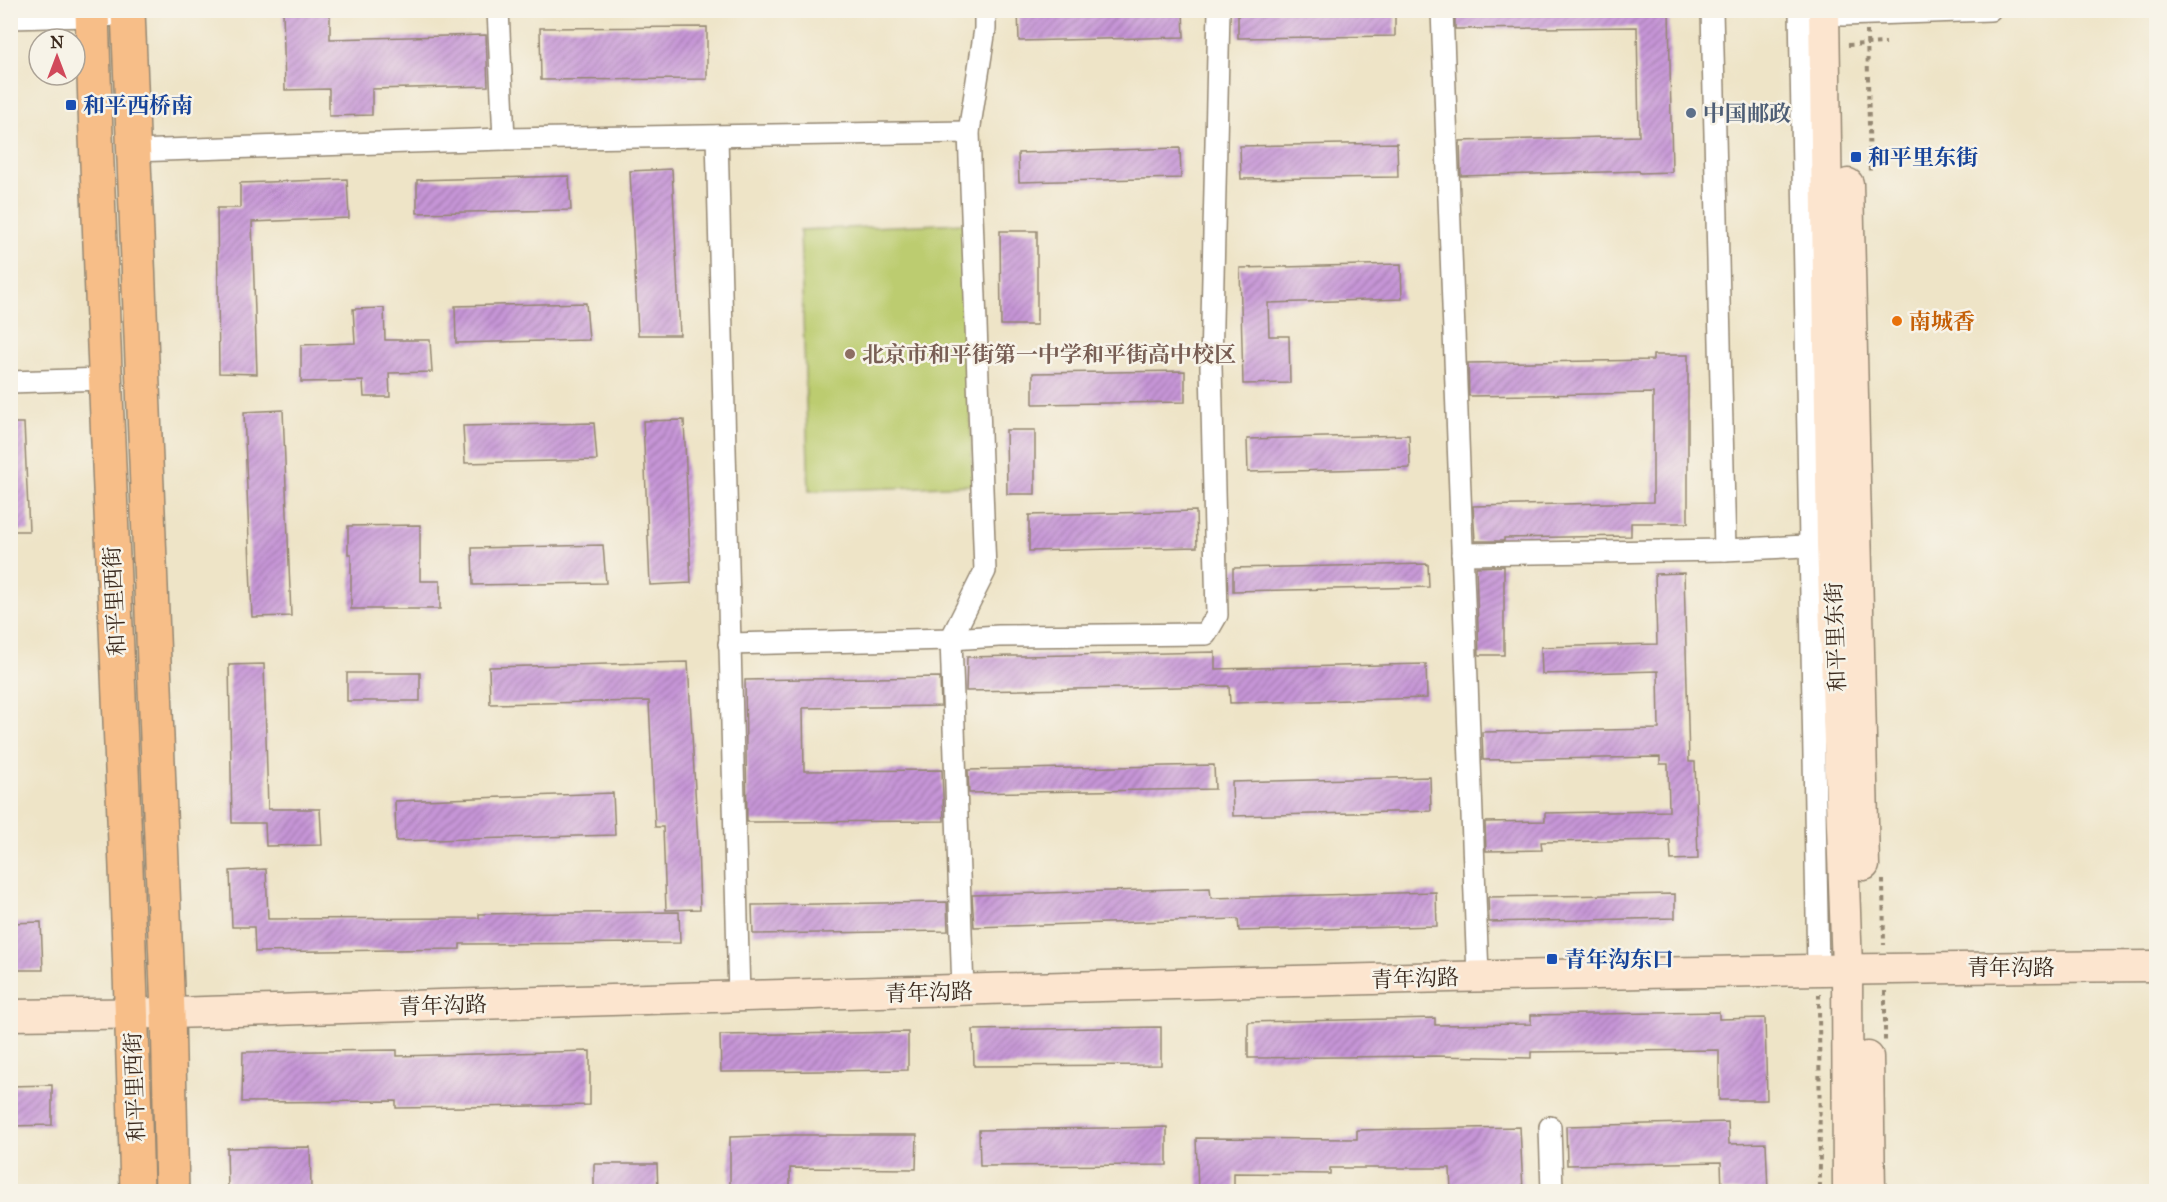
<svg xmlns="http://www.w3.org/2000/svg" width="2167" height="1202" font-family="'IM FELL Great Primer','Noto Serif SC',serif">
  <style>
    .garden { fill: #bccc6f; stroke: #7c7b46; stroke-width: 1.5 }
    .building { fill: url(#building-hatch) }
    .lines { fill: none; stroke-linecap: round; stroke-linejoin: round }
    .street-casing { stroke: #948772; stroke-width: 24 }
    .secondary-casing { stroke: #948772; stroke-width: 33 }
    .primary-casing { stroke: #948772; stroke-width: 36 }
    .path { stroke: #948772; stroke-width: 4; stroke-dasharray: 4.5 4.5; stroke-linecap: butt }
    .street { stroke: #fff; stroke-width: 21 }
    .secondary { stroke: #fce5cf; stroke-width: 30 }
    .primary { stroke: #f7be88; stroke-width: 33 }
    .transit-dot { fill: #1a4fb4; stroke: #f7f3e8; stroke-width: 2 }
    .service-dot { fill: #5c6f8a; stroke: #f7f3e8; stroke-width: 2 }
    .food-dot { fill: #e8710a; stroke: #f7f3e8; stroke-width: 2 }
    .education-dot { fill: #8d6e63; stroke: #f7f3e8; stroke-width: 2 }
    .labels { text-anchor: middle; stroke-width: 5; stroke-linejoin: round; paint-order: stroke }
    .transit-label { font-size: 22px; font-weight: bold; fill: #164399; stroke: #f7f3e8; text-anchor: start }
    .service-label { font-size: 22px; font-weight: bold; fill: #4e5e75; stroke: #f7f3e8; text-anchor: start }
    .food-label { font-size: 22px; font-weight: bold; fill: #c56008; stroke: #f7f3e8; text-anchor: start }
    .education-label { font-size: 22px; font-weight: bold; fill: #785e54; stroke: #f7f3e8; text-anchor: start }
    .street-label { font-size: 22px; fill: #3b2a1e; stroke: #f7f3e8 }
  </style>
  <defs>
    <pattern id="building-hatch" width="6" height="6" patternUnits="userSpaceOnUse" patternTransform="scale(1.5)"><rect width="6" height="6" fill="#c695d7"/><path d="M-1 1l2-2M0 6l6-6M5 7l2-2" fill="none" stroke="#a27aae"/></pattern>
  </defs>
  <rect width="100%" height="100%" fill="#f7f3e8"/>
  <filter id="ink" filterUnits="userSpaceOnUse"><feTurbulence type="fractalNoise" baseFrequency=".0167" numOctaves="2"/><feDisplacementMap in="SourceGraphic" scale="12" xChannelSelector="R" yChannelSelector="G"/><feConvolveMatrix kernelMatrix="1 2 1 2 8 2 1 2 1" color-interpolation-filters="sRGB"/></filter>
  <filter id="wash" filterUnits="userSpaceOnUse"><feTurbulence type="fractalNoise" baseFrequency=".008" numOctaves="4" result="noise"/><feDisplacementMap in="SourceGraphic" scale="24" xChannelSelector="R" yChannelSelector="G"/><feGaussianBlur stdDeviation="1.35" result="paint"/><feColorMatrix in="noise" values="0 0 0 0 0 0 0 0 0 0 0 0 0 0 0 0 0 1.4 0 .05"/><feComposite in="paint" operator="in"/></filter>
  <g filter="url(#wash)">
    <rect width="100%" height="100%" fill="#eee4c7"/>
    <path class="garden" d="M964,223L973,485L809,491L800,230Z"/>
    <g id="blocks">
      <g class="building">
        <path d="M283,10H330V39L486,35L488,86L372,89V115L329,116V89L285,90Z"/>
        <path d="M1018,10H1183L1184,37L1019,41Z"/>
        <path d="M1238,10H1395V36L1238,38Z"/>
        <path d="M1455,10H1669L1672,172L1640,173L1639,171L1461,176L1460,141L1639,136L1637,27L1455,29Z"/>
        <path d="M707,27V79L541,80L540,28Z"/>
        <path d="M1397,143L1398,177L1241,179L1240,146Z"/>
        <path d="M1180,148L1181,178L1019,182L1018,153Z"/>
        <path d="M672,169L680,335H638L630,171Z"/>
        <path d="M569,176L571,210L417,213V180Z"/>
        <path d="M347,179L349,218L252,222L257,374L219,373L217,208H240V183Z"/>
        <path d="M1000,231H1037V325H1001Z"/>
        <path d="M1401,264L1402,299L1268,303L1269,336H1289L1290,383L1243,384L1240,268Z"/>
        <path d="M586,303L589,340L456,343L455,306Z"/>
        <path d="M384,308L385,340H430L432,372L389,373L390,397H364L363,381L301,382V345L355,343L353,309Z"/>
        <path d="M1653,355H1688V523H1631V536L1504,538V541H1475L1473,506L1653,502V393L1469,396L1468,363L1653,360Z"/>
        <path d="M1185,371V402L1033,404V373Z"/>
        <path d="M283,410L291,616L252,617L244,412Z"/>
        <path d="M684,420L691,583L650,585L643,421Z"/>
        <path d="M10,423H24L29,531H10Z"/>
        <path d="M594,423L597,460L465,463L463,426Z"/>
        <path d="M1006,430H1035V494H1007Z"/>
        <path d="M1409,435L1410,468L1248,472L1247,439Z"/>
        <path d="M1196,511L1197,547L1029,551V515Z"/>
        <path d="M420,525V581H440V609H351V554H348V526Z"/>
        <path d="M603,545L606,583L473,585L472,548Z"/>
        <path d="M1428,564L1429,587L1233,591V568Z"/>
        <path d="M1504,566V655H1479L1476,567Z"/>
        <path d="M1684,573L1689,762H1695L1698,859L1671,860L1670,840L1541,842L1542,850L1486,851L1485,822L1545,821V813L1669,811L1668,764H1660V757L1483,760L1482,732L1659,729L1658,671L1542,674L1541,647L1657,644L1655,574Z"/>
        <path d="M1215,652V669L1426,664L1427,698L1230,703L1229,686L966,691L967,657Z"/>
        <path d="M688,662L698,844L700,909L666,910L663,827H655L649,701L490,704L489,667Z"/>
        <path d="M264,664L268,809H320L322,845L266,846L265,823H232L229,665Z"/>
        <rect x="347" y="673" width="73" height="28"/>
        <path d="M940,677L941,706L803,708L804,771L942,770L944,821L747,822L745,680Z"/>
        <path d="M1214,765L1215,789L969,793L968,770Z"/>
        <path d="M1430,777L1431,811L1233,816L1232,782Z"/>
        <path d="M613,793L615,835L396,841L395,801Z"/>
        <path d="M266,869L268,919L479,918V914L679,912L680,943L460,944V949L255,952L254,927H232L230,871Z"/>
        <path d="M1210,888L1211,898L1436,892L1437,926L1239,931L1238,919L974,927L972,895Z"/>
        <path d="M1675,894V918L1489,922L1488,897Z"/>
        <path d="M947,902L948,931L753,934L752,905Z"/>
        <path d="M41,922L43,970H10V923Z"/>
        <path d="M1719,1012V1019L1765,1018L1767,1100H1719V1050L1531,1052V1058L1435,1056L1248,1058V1022L1435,1018V1025L1531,1024V1015Z"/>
        <path d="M1161,1027V1065L974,1066L973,1030Z"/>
        <path d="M908,1032V1070L721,1072L720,1035Z"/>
        <path d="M397,1050V1056L590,1051V1105L396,1108V1101L242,1102L243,1052Z"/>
        <path d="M52,1085V1125L10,1126V1086Z"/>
        <path d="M1728,1122L1729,1144L1766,1143L1768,1191H1722L1721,1162L1567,1165L1566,1126Z"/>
        <path d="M1167,1127V1165L980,1166L979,1130Z"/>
        <path d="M1520,1127L1523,1191H1451L1450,1168H1330V1174L1234,1173V1191H1198L1196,1138L1357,1139V1130Z"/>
        <path d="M792,1135H917L916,1169L790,1168V1191H730V1137Z"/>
        <path d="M310,1147L311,1190L228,1191L227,1148Z"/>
        <path d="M594,1164H657L658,1191H594Z"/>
      </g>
    </g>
  </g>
  <g filter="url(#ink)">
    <use href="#blocks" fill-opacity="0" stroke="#948772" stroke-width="1.5"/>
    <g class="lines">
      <defs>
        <g id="street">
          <path d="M498,10L504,139"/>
          <path d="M1442,10L1478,976"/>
          <path d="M1712,10L1725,550L1824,545"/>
          <path d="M1800,10L1818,969"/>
          <path d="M1843,15L1990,10"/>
          <path d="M10,18L128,15"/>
          <path d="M717,136L739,997"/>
          <path d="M133,151L504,139L969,132"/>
          <path d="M10,382L104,379"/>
          <path d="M1462,554L1725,550"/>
          <path d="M729,644L951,639L999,636L1206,634L1217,615L1211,366L1219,10"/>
          <path d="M963,991L951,639L985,571L969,132L985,29V10"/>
          <path d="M1550,1127L1552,1192"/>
        </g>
        <g id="secondary">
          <path d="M1824,10L1832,544L1847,968L1848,1192"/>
          <path d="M1848,184L1864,865"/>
          <path d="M10,1015L168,1013C831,994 1493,971 2156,966"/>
          <path d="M1868,1057L1870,1192"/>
        </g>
        <g id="primary">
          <path d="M92,10C103,404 127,798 137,1192"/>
          <path d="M128,10L168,1013L172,1192"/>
        </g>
      </defs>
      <use href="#street" class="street-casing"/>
      <use href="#secondary" class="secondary-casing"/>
      <use href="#primary" class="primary-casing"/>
      <g class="path">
        <path d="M1867,31L1870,174"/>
        <path d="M1848,45L1886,43"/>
        <path d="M1883,880L1884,945"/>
        <path d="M1885,991V1041"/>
        <path d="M1819,994L1820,1192"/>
      </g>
      <use href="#street" class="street"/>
      <use href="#secondary" class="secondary"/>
      <use href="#primary" class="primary"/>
    </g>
  </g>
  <g class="transit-dot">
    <rect x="65" y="99" width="12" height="12" rx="3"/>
    <rect x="1850" y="151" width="12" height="12" rx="3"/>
    <rect x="1546" y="953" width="12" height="12" rx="3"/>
  </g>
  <circle class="service-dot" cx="1691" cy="113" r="6"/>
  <circle class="food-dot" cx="1897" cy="321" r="6"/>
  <circle class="education-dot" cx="850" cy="354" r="6"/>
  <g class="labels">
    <g class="transit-label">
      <text x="83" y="113">和平西桥南</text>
      <text x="1868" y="165">和平里东街</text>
      <text x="1564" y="967">青年沟东口</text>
    </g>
    <g class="service-label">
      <text x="1703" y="121">中国邮政</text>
    </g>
    <g class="food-label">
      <text x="1909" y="329">南城香</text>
    </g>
    <g class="education-label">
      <text x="862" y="362">北京市和平街第一中学和平街高中校区</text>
    </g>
    <g class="street-label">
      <text transform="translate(114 601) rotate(-93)" y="8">和平里西街</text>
      <text transform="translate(1835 637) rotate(-92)" y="8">和平里东街</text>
      <text x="2011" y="975">青年沟路</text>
      <text transform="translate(1415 978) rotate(-2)" y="8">青年沟路</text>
      <text transform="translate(929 992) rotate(-2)" y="8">青年沟路</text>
      <text transform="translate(443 1005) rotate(-2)" y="8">青年沟路</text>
      <text transform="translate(134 1087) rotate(-92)" y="8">和平里西街</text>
    </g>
  </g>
  <rect width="2167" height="1202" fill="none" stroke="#f7f3e8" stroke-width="36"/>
  <g transform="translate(57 57)"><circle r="28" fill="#f7f3e8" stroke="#aca397" stroke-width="1.5"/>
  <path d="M0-4.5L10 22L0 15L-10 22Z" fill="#d1495b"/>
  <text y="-9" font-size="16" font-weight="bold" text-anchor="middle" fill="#3b2a1e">N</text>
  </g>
</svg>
